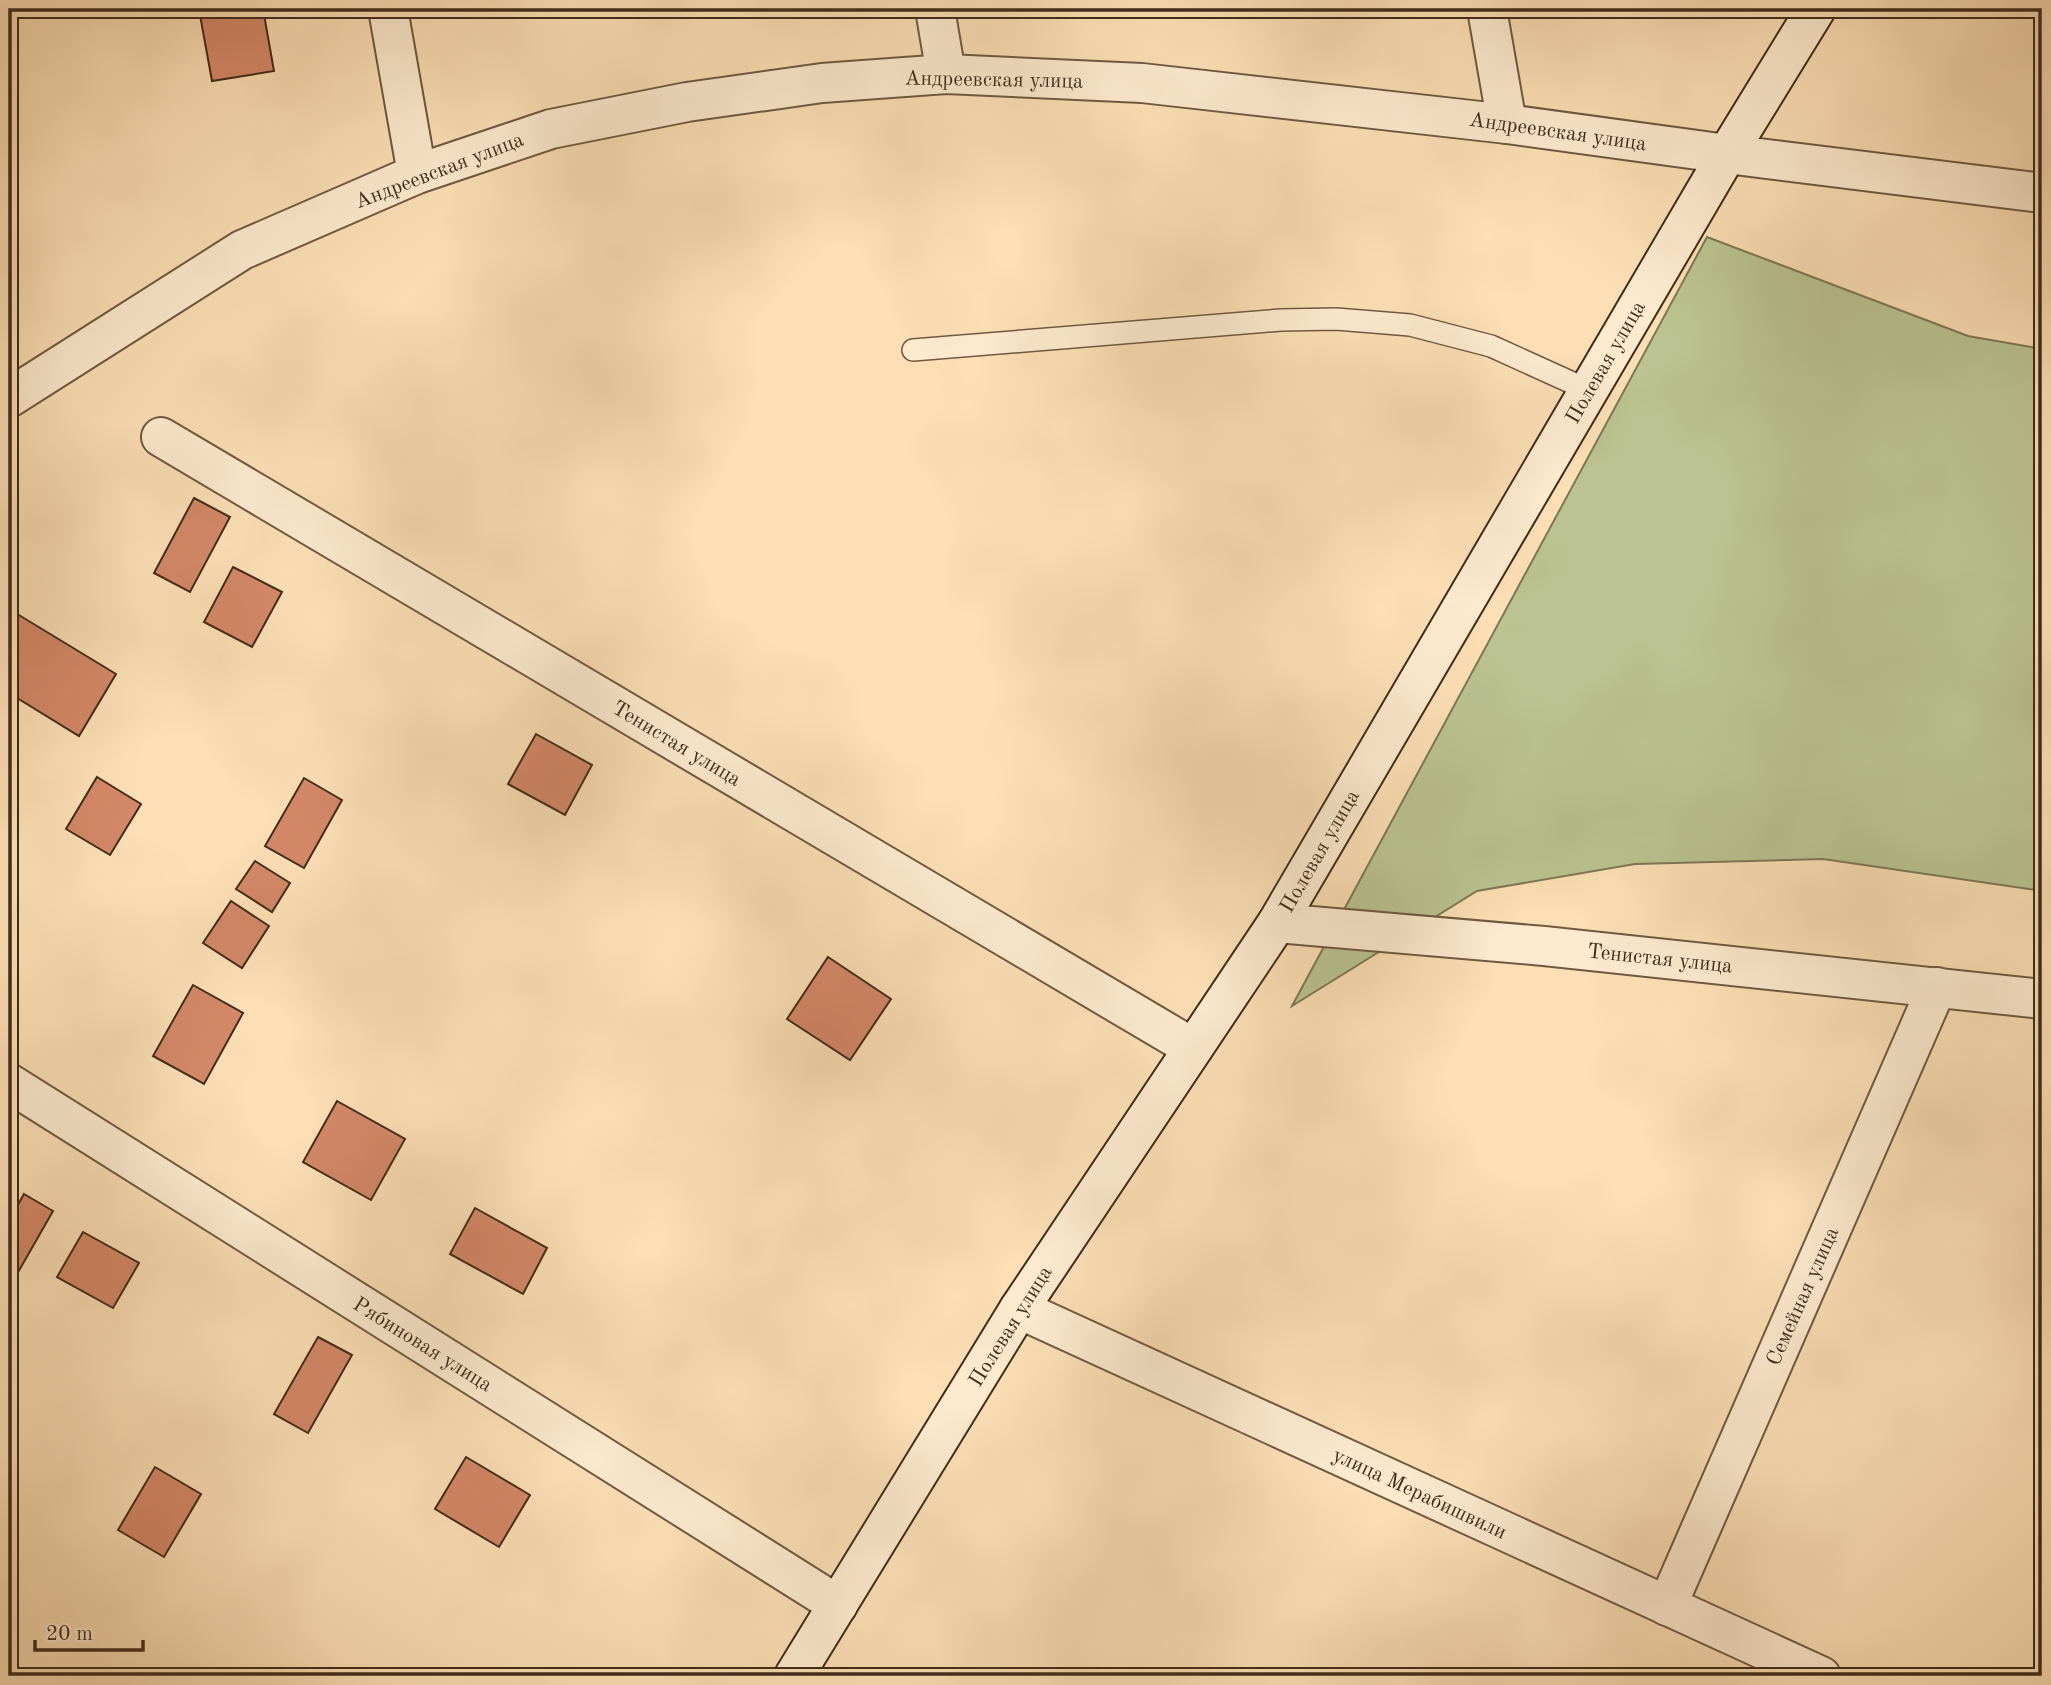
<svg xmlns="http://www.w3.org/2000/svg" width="2051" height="1685" font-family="'Old Standard TT',serif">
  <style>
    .green { fill: #bac391; stroke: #7e7756; stroke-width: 2 }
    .building { fill: #d48867; stroke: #412b1a; stroke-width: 2 }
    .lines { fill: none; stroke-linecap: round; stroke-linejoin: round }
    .lane-casing { stroke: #705841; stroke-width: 24 }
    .street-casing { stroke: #705841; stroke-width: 42 }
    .secondary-casing { stroke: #412b1a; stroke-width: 42 }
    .lane { stroke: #fdeacf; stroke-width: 21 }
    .street { stroke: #fdeacf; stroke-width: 38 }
    .secondary { stroke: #fdeacf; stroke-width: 38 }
    .labels { text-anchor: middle; stroke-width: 6; stroke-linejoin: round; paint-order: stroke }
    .street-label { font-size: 21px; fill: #412b1a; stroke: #fdeacf }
  </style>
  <rect width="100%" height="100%" fill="#fcdfb5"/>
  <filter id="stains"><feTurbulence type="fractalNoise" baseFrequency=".00286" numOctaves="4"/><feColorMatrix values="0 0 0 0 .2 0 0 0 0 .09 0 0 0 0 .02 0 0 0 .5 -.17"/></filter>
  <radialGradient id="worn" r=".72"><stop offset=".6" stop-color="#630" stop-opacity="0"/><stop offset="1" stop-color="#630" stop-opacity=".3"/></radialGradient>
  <path class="green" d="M1707,237L1968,336L2042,349V891L1823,859L1635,864L1477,891L1292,1006Z"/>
  <g class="building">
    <path d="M239,9H263L274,71L212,81L200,15Z"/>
    <path d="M194,498L230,517L190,592L154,573Z"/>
    <path d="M233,567L282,592L252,647L204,622Z"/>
    <path d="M9,609L116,674L79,736L9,693Z"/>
    <path d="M536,734L592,765L565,815L508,784Z"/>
    <path d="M97,777L141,804L110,855L66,829Z"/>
    <path d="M304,778L342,800L304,868L265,846Z"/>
    <path d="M255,861L290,883L272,912L236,889Z"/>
    <path d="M231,901L269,926L242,968L203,943Z"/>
    <path d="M828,957L891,999L850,1060L787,1019Z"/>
    <path d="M193,985L243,1013L204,1084L153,1056Z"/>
    <path d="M337,1101L405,1139L371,1200L303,1162Z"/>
    <path d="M24,1194L53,1211L9,1288V1221Z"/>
    <path d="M475,1208L547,1248L523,1294L450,1254Z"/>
    <path d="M83,1232L139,1263L113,1308L57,1277Z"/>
    <path d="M318,1337L352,1355L308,1433L274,1414Z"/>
    <path d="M466,1457L530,1495L499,1547L435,1509Z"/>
    <path d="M155,1467L201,1494L164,1557L118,1530Z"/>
  </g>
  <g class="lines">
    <defs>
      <path id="lane" d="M913,350L1281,320L1336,319L1410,325L1491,346L1588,390"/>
      <g id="street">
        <path d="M388,9L417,174"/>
        <path d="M935,9L946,74"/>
        <path d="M1487,9L1507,124"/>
        <path d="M9,398L242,250L417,174L551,129L687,102L822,83L946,74L1142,83L1507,124L1727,154L2042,193"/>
        <path d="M161,437L1193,1048"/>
        <path d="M1277,923L1544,946L2042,999"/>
        <path d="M9,1083L838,1605"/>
        <path d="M1019,1309L1821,1676"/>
        <path d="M1667,1606L1937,987"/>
      </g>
      <path id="secondary" d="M794,1676L1019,1309L1277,923L1727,154L1816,9"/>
    </defs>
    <use href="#lane" class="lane-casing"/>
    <use href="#street" class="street-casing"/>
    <use href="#secondary" class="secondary-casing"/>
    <use href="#lane" class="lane"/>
    <use href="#street" class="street"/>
    <use href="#secondary" class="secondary"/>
  </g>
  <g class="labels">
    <g class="street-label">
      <text transform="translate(994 79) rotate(1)" y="7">Андреевская улица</text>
      <text transform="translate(1558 131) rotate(8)" y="7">Андреевская улица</text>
      <text transform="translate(439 170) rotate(-21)" y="7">Андреевская улица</text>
      <text transform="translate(1605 362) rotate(-60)" y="7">Полевая улица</text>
      <text transform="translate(677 743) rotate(31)" y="7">Тенистая улица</text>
      <text transform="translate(1319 851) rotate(-60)" y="7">Полевая улица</text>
      <text transform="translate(1660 958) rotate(6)" y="7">Тенистая улица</text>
      <text transform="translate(1802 1296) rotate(-66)" y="7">Семейная улица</text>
      <text transform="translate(1010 1326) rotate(-58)" y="7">Полевая улица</text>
      <text transform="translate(423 1344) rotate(32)" y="7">Рябиновая улица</text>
      <text transform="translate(1420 1493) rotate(25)" y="7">улица Мерабишвили</text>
    </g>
  </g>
  <rect width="2051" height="1685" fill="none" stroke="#fcdfb5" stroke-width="35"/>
  <rect x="10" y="10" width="2030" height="1664" fill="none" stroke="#412b1a" stroke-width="3.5"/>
  <rect x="18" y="18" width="2016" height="1650" fill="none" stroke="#412b1a" stroke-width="2"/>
  <path d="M35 1640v10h108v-10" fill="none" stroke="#412b1a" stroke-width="3.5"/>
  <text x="46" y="1640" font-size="21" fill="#412b1a" stroke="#fdeacf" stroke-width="5" paint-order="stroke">20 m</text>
  <rect width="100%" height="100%" filter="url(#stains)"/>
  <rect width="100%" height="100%" fill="url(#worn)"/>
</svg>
